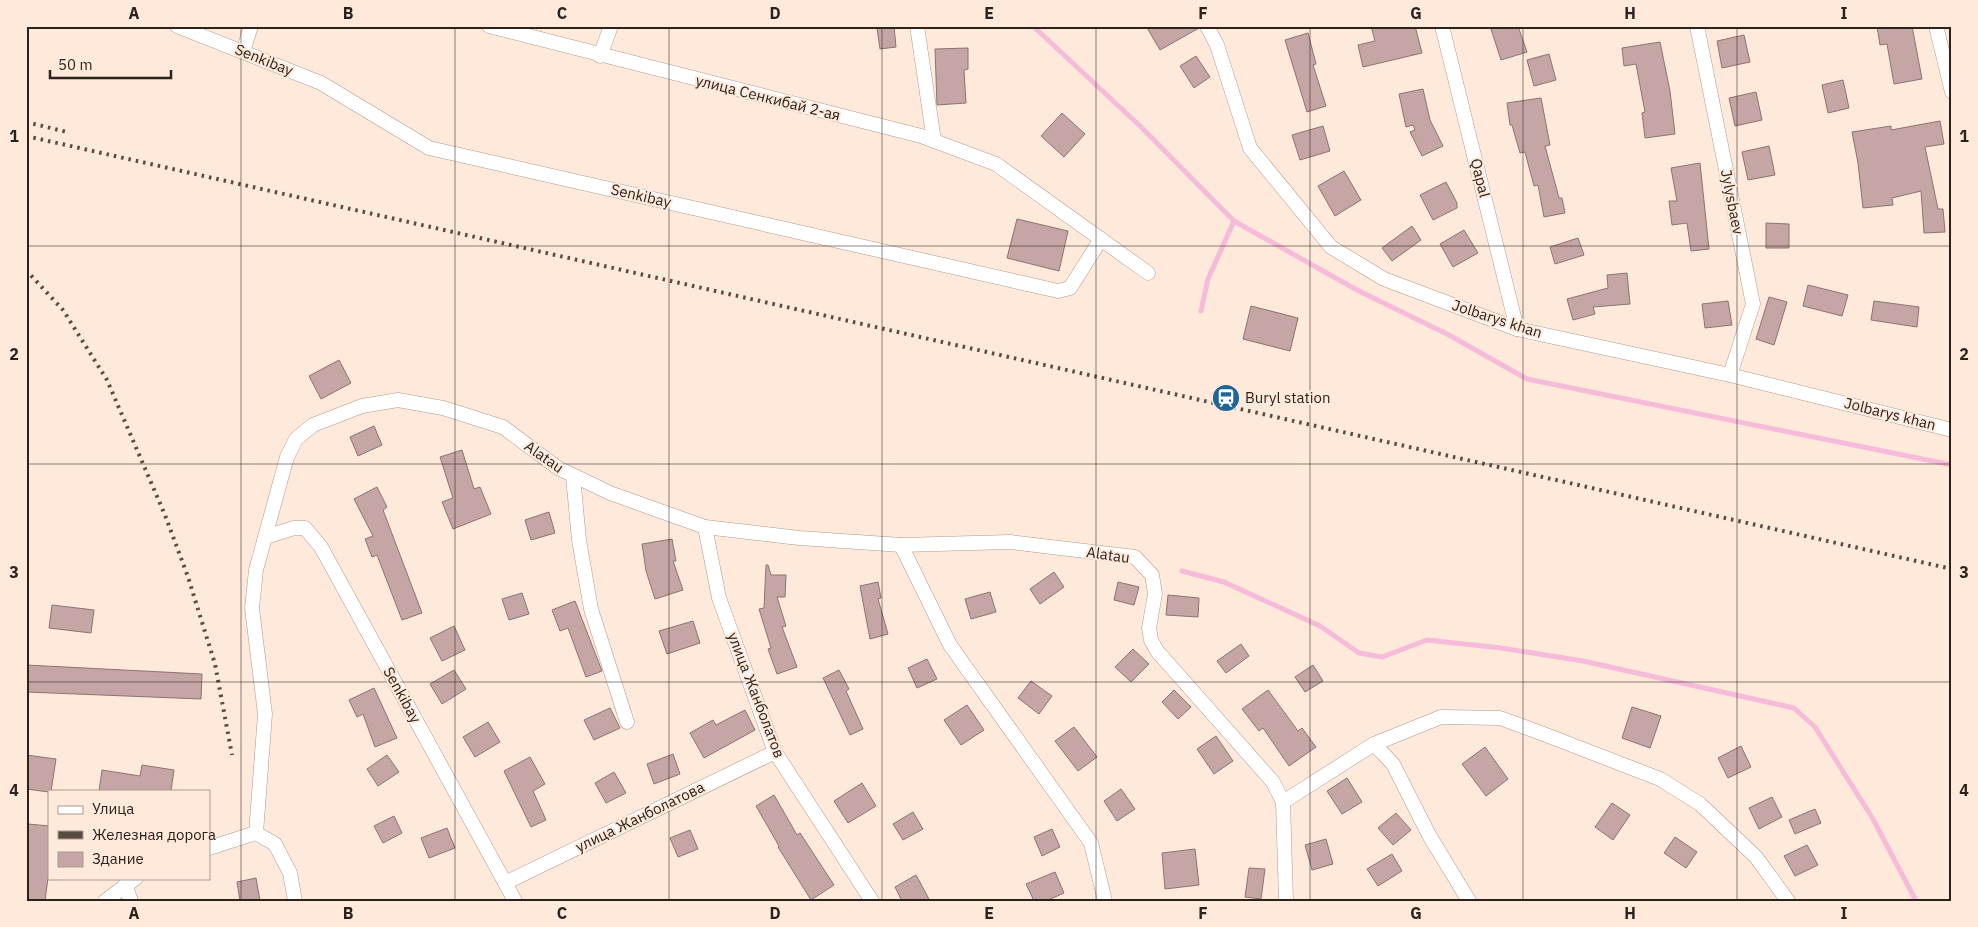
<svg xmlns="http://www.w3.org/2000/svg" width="1978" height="927" font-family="'IBM Plex Sans',sans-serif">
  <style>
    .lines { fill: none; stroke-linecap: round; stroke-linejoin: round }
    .stream { stroke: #f6bbd8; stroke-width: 5 }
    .building { fill: #c5a6a4; stroke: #8f7271 }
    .minor-casing { stroke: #b29a8a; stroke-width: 15 }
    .minor { stroke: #fff; stroke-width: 14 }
    .rail { stroke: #584b44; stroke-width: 4; stroke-dasharray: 2.5 5; stroke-linecap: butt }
    .grid { fill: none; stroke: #2c221c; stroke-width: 1; stroke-opacity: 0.55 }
    .labels { text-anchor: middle; stroke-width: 4; stroke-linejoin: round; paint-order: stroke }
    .street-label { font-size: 15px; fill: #2c221c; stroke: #fee9db }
    .poi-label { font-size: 15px; fill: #2c221c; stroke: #fee9db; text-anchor: start }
    .neatline { fill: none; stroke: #2c221c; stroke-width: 2 }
    .grid-label { font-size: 16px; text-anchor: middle; font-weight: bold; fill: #2c221c }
  </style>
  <rect width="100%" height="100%" fill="#fee9db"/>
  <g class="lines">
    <g class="stream">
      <path d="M1033,26L1140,126L1234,221L1357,290L1449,335L1527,379L1952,465"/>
      <path d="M1201,311L1208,279L1234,221"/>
      <path d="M1182,571L1224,582L1320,626L1359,653L1382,657L1427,640L1501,648L1583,661L1794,708L1815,727L1873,819L1916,901"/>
    </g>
  </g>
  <g class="building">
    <path d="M894,26L896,47L880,49L877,28Z"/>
    <path d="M1146,26H1198L1199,28L1160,50Z"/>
    <path d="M1371,26H1415L1422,53L1363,67L1358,45L1375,41Z"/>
    <path d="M1499,26H1518L1527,52L1501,60L1491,29Z"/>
    <path d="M1877,26H1912L1922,79L1894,84L1887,44L1880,45Z"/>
    <path d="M1308,33L1316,64L1313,65L1326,106L1307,112L1285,40Z"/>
    <path d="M1744,35L1750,62L1722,68L1717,41Z"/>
    <path d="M1660,42L1670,91L1675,134L1645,138L1642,113L1645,112L1636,64L1624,66L1622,48Z"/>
    <path d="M968,48V69L964,70L966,103L937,105L935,49Z"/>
    <path d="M1549,54L1556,80L1534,86L1527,60Z"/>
    <path d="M1196,56L1210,77L1194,88L1180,66Z"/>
    <path d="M1843,80L1849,108L1828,113L1822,85Z"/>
    <path d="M1423,89L1430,120L1443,146L1422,156L1410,132L1415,130L1413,125L1406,127L1399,94Z"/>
    <path d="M1756,92L1762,120L1735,126L1729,98Z"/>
    <path d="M1541,98L1550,145L1545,146L1559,198H1562L1565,213L1544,217L1538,185L1534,186L1525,152L1520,153L1512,125H1510L1507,103Z"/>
    <path d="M1062,113L1085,134L1064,157L1041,136Z"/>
    <path d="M1940,121L1944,144L1925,147L1938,209H1943L1945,232L1924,233L1921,191L1892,198L1893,205L1863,208L1858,163L1852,132L1891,126V130Z"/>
    <path d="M1323,126L1330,151L1300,160L1292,135Z"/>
    <path d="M1769,146L1775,175L1748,180L1742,152Z"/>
    <path d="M1700,163L1709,249L1691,251L1687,223L1672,225L1669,201H1677L1671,168Z"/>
    <path d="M1344,171L1361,200L1335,216L1318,186Z"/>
    <path d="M1446,182L1457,203V208L1433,220L1420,195Z"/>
    <path d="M1017,219L1068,231L1059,271L1007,258Z"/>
    <path d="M1766,223L1789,224V248H1766Z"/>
    <path d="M1412,226L1421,240L1392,261L1382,248Z"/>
    <path d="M1464,230L1478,253L1453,267L1440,244Z"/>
    <path d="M1578,238L1584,255L1555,264L1550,247Z"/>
    <path d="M1627,273L1630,304L1593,307L1595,314L1573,320L1567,299L1608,288L1607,275Z"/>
    <path d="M1808,285L1848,295L1842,316L1803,306Z"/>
    <path d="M1769,297L1787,302L1774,345L1756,339Z"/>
    <path d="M1728,301L1732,325L1705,328L1702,304Z"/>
    <path d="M1874,301L1919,307L1917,327L1871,320Z"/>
    <path d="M1251,306L1298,318L1290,351L1243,339Z"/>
    <path d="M339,360L351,383L321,399L309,376Z"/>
    <path d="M374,426L382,445L358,456L350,437Z"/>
    <path d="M462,450L474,489L480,487L491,514L453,529L442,502L453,498L440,457Z"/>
    <path d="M377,487L387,507L383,510L422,613L402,620L377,555L372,557L365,539L373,536L354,499Z"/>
    <path d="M549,512L555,533L531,540L525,520Z"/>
    <path d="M672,539L676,561H673L683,590L655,599L646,571L642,544Z"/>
    <path d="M766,565H768L771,575H786L785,597H777L786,626L782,627L797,667L777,674L768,649L771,648L759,609L764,608Z"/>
    <path d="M1054,572L1064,587L1040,604L1030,589Z"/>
    <path d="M878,582L881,598L878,599L888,634L870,639L860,586Z"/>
    <path d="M1118,582L1139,587L1134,605L1114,600Z"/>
    <path d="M990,592L996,612L971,619L965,599Z"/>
    <path d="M522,593L529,614L509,620L502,599Z"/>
    <path d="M1168,595L1199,598L1198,617L1166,615Z"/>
    <path d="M575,601L602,671L586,677L568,628L560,631L552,610Z"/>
    <path d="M52,605L94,610L91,633L49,628Z"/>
    <path d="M693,621L700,643L667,654L659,631Z"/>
    <path d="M454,626L465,650L442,661L430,638Z"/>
    <path d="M1241,644L1249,656L1226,673L1217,661Z"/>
    <path d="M1133,649L1149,664L1131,682L1115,667Z"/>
    <path d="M927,659L937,679L917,688L908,668Z"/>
    <path d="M26,665L202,674L201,699L26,692Z"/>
    <path d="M1313,665L1323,681L1305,692L1295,677Z"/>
    <path d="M454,670L466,689L442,704L430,684Z"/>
    <path d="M839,670L849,689L846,691L863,729L850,735L823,678Z"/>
    <path d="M1031,681L1052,696L1039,714L1018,698Z"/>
    <path d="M374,688L397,738L375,747L363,714L357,717L349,700Z"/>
    <path d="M1174,690L1191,707L1178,719L1162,702Z"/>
    <path d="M1268,690L1298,731L1302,728L1316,747L1289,766L1263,728L1259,731L1242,709Z"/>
    <path d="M967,705L984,730L961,745L944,720Z"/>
    <path d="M1632,707L1661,716L1650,748L1622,738Z"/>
    <path d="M610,708L620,728L594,740L584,720Z"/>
    <path d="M745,710L755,730L704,758L690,733L713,720L716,725Z"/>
    <path d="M488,722L500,742L475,757L463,737Z"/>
    <path d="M1074,727L1097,757L1078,771L1055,741Z"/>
    <path d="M1216,736L1233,761L1214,774L1197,749Z"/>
    <path d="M1741,746L1751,767L1728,778L1718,758Z"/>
    <path d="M1485,747L1508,779L1486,796L1462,764Z"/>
    <path d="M673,754L680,774L654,784L647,764Z"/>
    <path d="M26,755L56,759L51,791L49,792L26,789Z"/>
    <path d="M387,755L399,772L378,786L367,769Z"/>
    <path d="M530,757L545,784L533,791L546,820L531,827L504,771Z"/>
    <path d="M142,765L174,770L171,791H99L102,770L140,776Z"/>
    <path d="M614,772L626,793L606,803L595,783Z"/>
    <path d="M1347,778L1362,802L1342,814L1327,791Z"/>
    <path d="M862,783L876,806L848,823L834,801Z"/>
    <path d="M1121,789L1135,809L1117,821L1104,801Z"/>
    <path d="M774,795L797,835L800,833L834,885L811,900L778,847L779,846L756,806Z"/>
    <path d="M1772,797L1782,817L1759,829L1749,808Z"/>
    <path d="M1612,803L1630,815L1613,840L1595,827Z"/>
    <path d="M1815,809L1821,823L1795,834L1789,820Z"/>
    <path d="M913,812L923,829L903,840L893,824Z"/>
    <path d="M1396,813L1411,830L1393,845L1378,828Z"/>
    <path d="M394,816L402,833L383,843L374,826Z"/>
    <path d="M28,824L49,826V870L45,901H26Z"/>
    <path d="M447,828L455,848L429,858L421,838Z"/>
    <path d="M1052,829L1060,847L1042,856L1034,837Z"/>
    <path d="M690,830L698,849L678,857L670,838Z"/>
    <path d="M1675,837L1697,852L1686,868L1664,853Z"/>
    <path d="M1326,839L1333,864L1312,870L1305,845Z"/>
    <path d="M1807,845L1818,865L1795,876L1784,856Z"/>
    <path d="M1195,849L1199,885L1165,889L1162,853Z"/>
    <path d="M1392,854L1402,871L1378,886L1367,869Z"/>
    <path d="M1249,868L1265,869L1261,899L1245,897Z"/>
    <path d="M1055,872L1064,893L1046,901H1034L1026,884Z"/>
    <path d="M916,875L930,901H902L895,887Z"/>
    <path d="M256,878L260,901H240L237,882Z"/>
  </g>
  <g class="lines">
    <defs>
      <g id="minor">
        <path d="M177,26L321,83L429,148L1058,291L1070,288L1101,239"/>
        <path d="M489,26L921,136L996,164L1148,273"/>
        <path d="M917,26L934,141"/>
        <path d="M1207,26L1217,45L1250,148L1331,247L1384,279L1517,329L1730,375L1952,430"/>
        <path d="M1442,26L1517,329"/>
        <path d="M1697,26L1753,304L1730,375"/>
        <path d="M1936,26L1952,92"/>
        <path d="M243,52L251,26"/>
        <path d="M600,56L611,26"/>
        <path d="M573,476L579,540L591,609L627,722"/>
        <path d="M705,527L719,598L775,752L872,901"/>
        <path d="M265,537L294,528H305L321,547L515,901"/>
        <path d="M901,545L950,645L1091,843L1105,901"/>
        <path d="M1374,744L1441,717L1500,718L1541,733L1660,779L1700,804L1756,857L1788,901"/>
        <path d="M1283,802L1374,744L1393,764L1429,835L1469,901"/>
        <path d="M256,833L275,844L290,873L295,901"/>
        <path d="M209,848L256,833L265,714L252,608L256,570L287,457L296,439L313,425L362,406L398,400L443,408L503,427L558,468L610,493L705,527L799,538L901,545L1010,542L1135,557L1152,575L1155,594L1149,628L1151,640L1157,651L1273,782L1283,802L1286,901"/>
        <path d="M505,883L775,752"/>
        <path d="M125,885L131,901"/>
        <path d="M105,901L136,878"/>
      </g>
    </defs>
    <use href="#minor" class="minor-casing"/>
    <use href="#minor" class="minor"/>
    <g class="rail">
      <path d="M26,122L67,132"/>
      <path d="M26,136L1952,569"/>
      <path d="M26,270L63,310L107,380L165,515L188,577L215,664L232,755"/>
    </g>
  </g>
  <path class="grid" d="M241,26V901M455,26V901M669,26V901M882,26V901M1096,26V901M1310,26V901M1523,26V901M1737,26V901M26,246H1952M26,464H1952M26,682H1952"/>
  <defs>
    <symbol id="station-disc" viewBox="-11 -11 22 22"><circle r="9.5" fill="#216499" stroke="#fee9db"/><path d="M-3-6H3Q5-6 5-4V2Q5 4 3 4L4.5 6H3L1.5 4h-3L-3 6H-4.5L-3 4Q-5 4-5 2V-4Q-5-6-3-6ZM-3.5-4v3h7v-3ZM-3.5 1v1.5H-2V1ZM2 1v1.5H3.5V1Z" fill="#fff"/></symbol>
  </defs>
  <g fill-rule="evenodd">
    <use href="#station-disc" x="1210" y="382" width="32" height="32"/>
  </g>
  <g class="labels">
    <g class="street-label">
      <text transform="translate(264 60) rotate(22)" y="5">Senkibay</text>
      <text transform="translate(768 98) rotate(14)" y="5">улица Сенкибай 2-ая</text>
      <text transform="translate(1480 178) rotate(76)" y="5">Qapal</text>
      <text transform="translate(641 196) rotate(13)" y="5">Senkibay</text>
      <text transform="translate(1732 202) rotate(79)" y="5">Jylysbaev</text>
      <text transform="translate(1497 319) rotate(18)" y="5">Jolbarys khan</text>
      <text transform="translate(1890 414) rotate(14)" y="5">Jolbarys khan</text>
      <text transform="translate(544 457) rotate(35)" y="5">Alatau</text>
      <text transform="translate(1108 555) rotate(8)" y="5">Alatau</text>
      <text transform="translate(402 695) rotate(61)" y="5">Senkibay</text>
      <text transform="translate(756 695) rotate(69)" y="5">улица Жанболатов</text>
      <text transform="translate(640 817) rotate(-26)" y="5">улица Жанболатова</text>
    </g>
    <g class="poi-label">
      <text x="1245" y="403">Buryl station</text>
    </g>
  </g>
  <rect width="1978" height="927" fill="none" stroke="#fee9db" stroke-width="55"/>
  <rect x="48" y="790" width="162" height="90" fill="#fee9db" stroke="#aa998f"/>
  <rect x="58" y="806" width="25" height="8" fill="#ffffff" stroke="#aa998f"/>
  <text x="92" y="814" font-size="15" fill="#2c221c">Улица</text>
  <rect x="58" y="831" width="25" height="8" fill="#584b44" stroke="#aa998f"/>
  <text x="92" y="840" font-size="15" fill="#2c221c">Железная дорога</text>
  <rect x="58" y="852" width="25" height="15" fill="#c5a6a4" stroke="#aa998f"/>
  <text x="92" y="864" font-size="15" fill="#2c221c">Здание</text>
  <path d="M50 70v8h121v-8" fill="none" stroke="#2c221c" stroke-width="2.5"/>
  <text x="58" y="70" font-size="15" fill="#2c221c" stroke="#fee9db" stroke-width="4" paint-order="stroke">50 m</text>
  <rect x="28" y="28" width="1922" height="872" class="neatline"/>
  <g class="grid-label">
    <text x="134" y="19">A</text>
    <text x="348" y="19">B</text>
    <text x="562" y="19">C</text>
    <text x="775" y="19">D</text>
    <text x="989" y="19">E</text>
    <text x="1203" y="19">F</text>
    <text x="1416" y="19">G</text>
    <text x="1630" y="19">H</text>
    <text x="1844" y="19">I</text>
    <text x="14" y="142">1</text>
    <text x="1964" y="142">1</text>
    <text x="14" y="360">2</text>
    <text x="1964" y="360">2</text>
    <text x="14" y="578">3</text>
    <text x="1964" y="578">3</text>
    <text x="14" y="796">4</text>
    <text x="1964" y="796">4</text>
    <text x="134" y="919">A</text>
    <text x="348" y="919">B</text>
    <text x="562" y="919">C</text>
    <text x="775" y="919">D</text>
    <text x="989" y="919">E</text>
    <text x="1203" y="919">F</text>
    <text x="1416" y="919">G</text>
    <text x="1630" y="919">H</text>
    <text x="1844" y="919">I</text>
  </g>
</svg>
